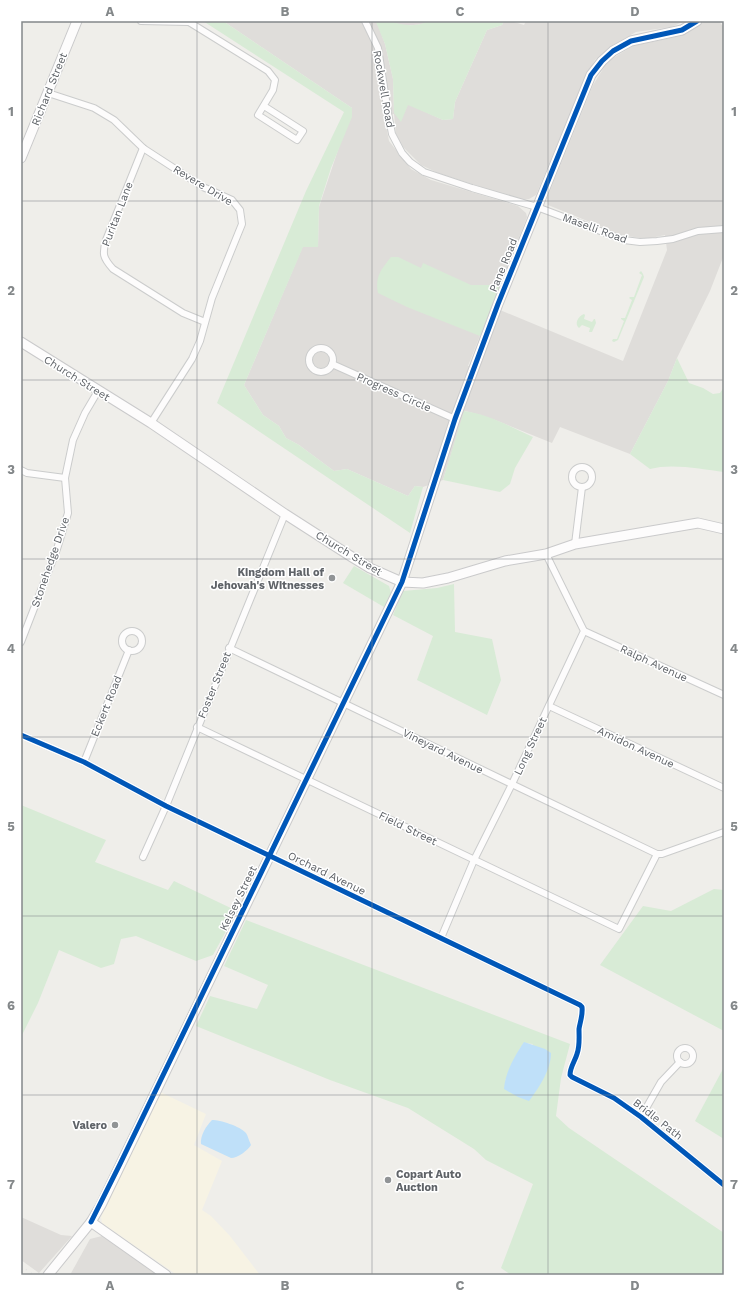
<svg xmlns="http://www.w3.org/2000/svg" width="745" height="1296" font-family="'Work Sans',sans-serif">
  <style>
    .commercial { fill: #f7f3e4 }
    .industrial { fill: #dfddda }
    .green { fill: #d8ebd6; fill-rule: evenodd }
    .water { fill: #bfe0f9 }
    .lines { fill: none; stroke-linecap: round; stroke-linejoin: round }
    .street-casing { stroke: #cbcccc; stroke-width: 8 }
    .secondary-casing { stroke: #cacacb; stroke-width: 11 }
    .street { stroke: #fdfcfc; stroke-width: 6 }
    .secondary { stroke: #fdfcfc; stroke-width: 9 }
    .rail { stroke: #e4e4e4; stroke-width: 1.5; stroke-dasharray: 1 5; stroke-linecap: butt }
    .cycleway-casing { stroke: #fff; stroke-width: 8 }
    .cycleway { stroke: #0057b8; stroke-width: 5 }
    .grid { fill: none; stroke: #84888a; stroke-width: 1; stroke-opacity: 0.55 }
    .poi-dot { fill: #919496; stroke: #fff; stroke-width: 1.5 }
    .labels { text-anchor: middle; stroke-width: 3; stroke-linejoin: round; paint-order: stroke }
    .street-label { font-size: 11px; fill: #5f6368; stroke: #fff }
    .poi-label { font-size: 11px; font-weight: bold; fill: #5f6368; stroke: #fff; text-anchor: end }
    .neatline { fill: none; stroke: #84888a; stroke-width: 1.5 }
    .grid-label { font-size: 13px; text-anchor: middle; font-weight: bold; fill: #84888a }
  </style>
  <rect width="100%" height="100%" fill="#efeeea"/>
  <path class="commercial" d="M160,1092L206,1114L194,1145L222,1161L202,1210L211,1216L230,1236L260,1275H177L102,1223L101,1217Z"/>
  <g class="industrial">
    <path d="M223,21H381L377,22L385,44L393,79L394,113L408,104L443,120L453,119L455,102L487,30L502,25L504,21H511L524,25L526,21H685L671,27L636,32L613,45L595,60L584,80L536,195L529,199L522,200L438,173L421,165L403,147L396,134L394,114L384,116L389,141L411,169L431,180L518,206L526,213L527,217L468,366L476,367L500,310L623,361L667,250L665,235L646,239L622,235L548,205L547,198L593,85L608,61L633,46L680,36L699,26L704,21H719L724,28V255L710,291L677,358L668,381L630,454L560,427L552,443L495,420L473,413L465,411L443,480L423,487L415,486L408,496L347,469L334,471L299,445L286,438L279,426L263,415L244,385L303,246L318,247L319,207L352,108Z"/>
    <path d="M388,21H430L423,24L404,26Z"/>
    <path d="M21,1217L61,1235L72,1236L39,1273L21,1260Z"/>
    <path d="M102,1236L157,1275H70L90,1239Z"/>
  </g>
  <g class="green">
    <path d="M203,21H223L352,108V117L331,168L319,206L318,247H303L244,385L263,415L279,426L286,438L299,445L334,471L347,469L408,496L415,486L423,487L410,533L217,403L306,191L344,112Z"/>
    <path d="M389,21C405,26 414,27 430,21H504L502,25L487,30L455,102L453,119L443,120L408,105L401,122L394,113L393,79L385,44L376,22Z"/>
    <path d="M391,257H398L421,268L423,263L471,285H500L480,336L407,307L378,293C375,276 381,270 391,257Z"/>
    <path d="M641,271L643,274L644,277L618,340L614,342L612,341L613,339H617L624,321L621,319V318H625L632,300L629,298L630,297H634L642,275L639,273Z"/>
    <path d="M584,314L585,315L584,319L592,322L594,319H595L596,323L592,332H589L590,328L582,325L579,328C574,324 578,316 584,314Z"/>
    <path d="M677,358L689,383L703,388L713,394L720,393L724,387V472C702,469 671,463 650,469L630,454L668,381Z"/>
    <path d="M464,411C488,414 511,427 533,437L515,468L510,484L500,492L443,480Z"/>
    <path d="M354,566L389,586L391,593L384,607L343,583Z"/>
    <path d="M454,584L455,632L492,639L501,680L487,715L417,680L433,636L393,615L403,591L437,588Z"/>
    <path d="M21,805L106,840L95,862L168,890L174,881L237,911L213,955L196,961L136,936L121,939L114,964L101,968L59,950L38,1003L21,1037Z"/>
    <path d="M714,889L724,890V1031L600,965L643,906L671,911Z"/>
    <path d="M246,920L570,1044L561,1078L556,1116L569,1128L724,1233V1275H511L501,1268L533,1184L486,1160L474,1149L408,1108L330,1080L196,1026L210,996L257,1009L268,985L224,966ZM524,1043L533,1044L505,1081L519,1050Z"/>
    <path d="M724,1067V1139L695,1121Z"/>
  </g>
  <g class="water">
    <path d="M524,1042L545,1049L551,1053C551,1070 538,1089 529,1101L518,1097L504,1089C505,1073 515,1055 524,1042Z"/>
    <path d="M212,1120C220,1120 240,1126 246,1133C248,1136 249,1141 251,1145C248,1150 238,1158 231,1158L201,1144C200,1136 206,1126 212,1120Z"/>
  </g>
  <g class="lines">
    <defs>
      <g id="street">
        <path d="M141,21L189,22L268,71L275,80L273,90L258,115L297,140L303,131L264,106"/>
        <path d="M365,21L378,48L388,113L392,134L402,153L410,162L424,172L472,188L537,207L624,240L640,242L657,241L673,239L698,231L724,229"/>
        <path d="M48,93L94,108L114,120L143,148L203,187L232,200L240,210L242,224L212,298L200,341L192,359L151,423"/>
        <path d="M143,148L106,240C102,254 103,258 113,269L183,313L205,322"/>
        <circle cx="321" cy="360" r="12"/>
        <path d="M332,364L455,419"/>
        <circle cx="582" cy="477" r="10"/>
        <path d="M21,470L27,473L65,478"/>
        <path d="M575,544L582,487"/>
        <path d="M584,631L724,695"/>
        <circle cx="132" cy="641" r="10"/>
        <path d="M21,642L57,549L68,513L65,478L73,440L85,413L98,391"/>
        <path d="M229,648L657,854"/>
        <path d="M549,706L724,788"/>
        <path d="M197,727L619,929L657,854H662L724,832"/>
        <path d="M21,735L84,762L166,806L580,1005L582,1007C583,1015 580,1022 579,1029C579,1038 580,1046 577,1054C575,1061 570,1067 570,1075L572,1077L614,1098L641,1117L724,1185"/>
        <path d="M84,762L129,650"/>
        <path d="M143,857L166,806L285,514"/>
        <path d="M441,938L474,860L512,784L584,631L546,554"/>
        <circle cx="685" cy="1056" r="8"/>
        <path d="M641,1117L661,1082L680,1062"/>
      </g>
      <g id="secondary">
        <path d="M21,158L77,21"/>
        <path d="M21,342L151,423L285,514L352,557L370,568L402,582L423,583L448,578L505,561L546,554L575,544L698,523L724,529"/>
        <path d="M91,1222L166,1275"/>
        <path d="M48,1275L91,1222L101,1205L402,582L455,419L498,304L591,75L602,61L613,51L631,41L682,30L697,21"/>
      </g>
    </defs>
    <use href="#street" class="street-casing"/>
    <use href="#secondary" class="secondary-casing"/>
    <use href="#street" class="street"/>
    <use href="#secondary" class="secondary"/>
    <path class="rail" d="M21,1266L34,1275"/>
    <defs>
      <g id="cycleway">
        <path d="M21,735L84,762L166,806L580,1005L582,1007C583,1015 580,1022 579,1029C579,1038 580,1046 577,1054C575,1061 570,1067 570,1075L572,1077L614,1098L641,1117L724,1185"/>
        <path d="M91,1222L120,1164L402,582L455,419L498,304L591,75L602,61L613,51L631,41L682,30L697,21"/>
      </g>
    </defs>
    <use href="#cycleway" class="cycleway-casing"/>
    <use href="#cycleway" class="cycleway"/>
  </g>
  <path class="grid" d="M197,21V1275M372,21V1275M548,21V1275M21,201H724M21,380H724M21,559H724M21,737H724M21,916H724M21,1095H724"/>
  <g class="poi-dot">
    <circle cx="332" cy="578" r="4"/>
    <circle cx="115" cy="1125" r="4"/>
    <circle cx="388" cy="1180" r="4"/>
  </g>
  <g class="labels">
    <g class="street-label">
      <text transform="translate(49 89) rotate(-68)" y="4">Richard Street</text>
      <text transform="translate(384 89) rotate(80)" y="4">Rockwell Road</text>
      <text transform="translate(203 185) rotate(31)" y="4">Revere Drive</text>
      <text transform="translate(117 214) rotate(-69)" y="4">Puritan Lane</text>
      <text transform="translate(595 228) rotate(20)" y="4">Maselli Road</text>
      <text transform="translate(503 265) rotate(-68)" y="4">Pane Road</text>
      <text transform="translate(77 378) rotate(32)" y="4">Church Street</text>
      <text transform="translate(394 392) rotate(24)" y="4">Progress Circle</text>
      <text transform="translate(349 553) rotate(31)" y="4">Church Street</text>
      <text transform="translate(50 562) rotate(-71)" y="4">Stonehedge Drive</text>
      <text transform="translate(654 663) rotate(25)" y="4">Ralph Avenue</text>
      <text transform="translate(214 685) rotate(-68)" y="4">Foster Street</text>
      <text transform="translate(106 706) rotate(-68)" y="4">Eckert Road</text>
      <text transform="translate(530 746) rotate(-65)" y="4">Long Street</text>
      <text transform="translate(636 747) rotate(25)" y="4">Amidon Avenue</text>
      <text transform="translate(443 751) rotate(26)" y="4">Vineyard Avenue</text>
      <text transform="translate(408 828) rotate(26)" y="4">Field Street</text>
      <text transform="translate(327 873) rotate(26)" y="4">Orchard Avenue</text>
      <text transform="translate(238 898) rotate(-64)" y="4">Kelsey Street</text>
      <text transform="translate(658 1119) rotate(38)" y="4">Bridle Path</text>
    </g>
    <g class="poi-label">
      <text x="324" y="576">Kingdom Hall of<tspan x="324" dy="13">Jehovah's Witnesses</tspan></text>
      <text x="107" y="1129">Valero</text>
      <text x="396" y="1178" text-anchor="start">Copart Auto<tspan x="396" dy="13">Auction</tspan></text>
    </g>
  </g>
  <rect width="745" height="1296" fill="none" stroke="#ffffff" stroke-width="44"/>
  <rect x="22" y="22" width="701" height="1252" class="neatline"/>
  <g class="grid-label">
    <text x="110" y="16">A</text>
    <text x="285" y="16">B</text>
    <text x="460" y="16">C</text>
    <text x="635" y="16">D</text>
    <text x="11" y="116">1</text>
    <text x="734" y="116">1</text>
    <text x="11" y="295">2</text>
    <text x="734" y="295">2</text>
    <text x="11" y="474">3</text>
    <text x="734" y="474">3</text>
    <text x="11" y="653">4</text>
    <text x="734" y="653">4</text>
    <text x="11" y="831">5</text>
    <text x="734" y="831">5</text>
    <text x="11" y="1010">6</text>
    <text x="734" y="1010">6</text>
    <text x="11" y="1189">7</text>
    <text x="734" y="1189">7</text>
    <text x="110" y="1290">A</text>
    <text x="285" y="1290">B</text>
    <text x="460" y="1290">C</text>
    <text x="635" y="1290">D</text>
  </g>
</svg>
